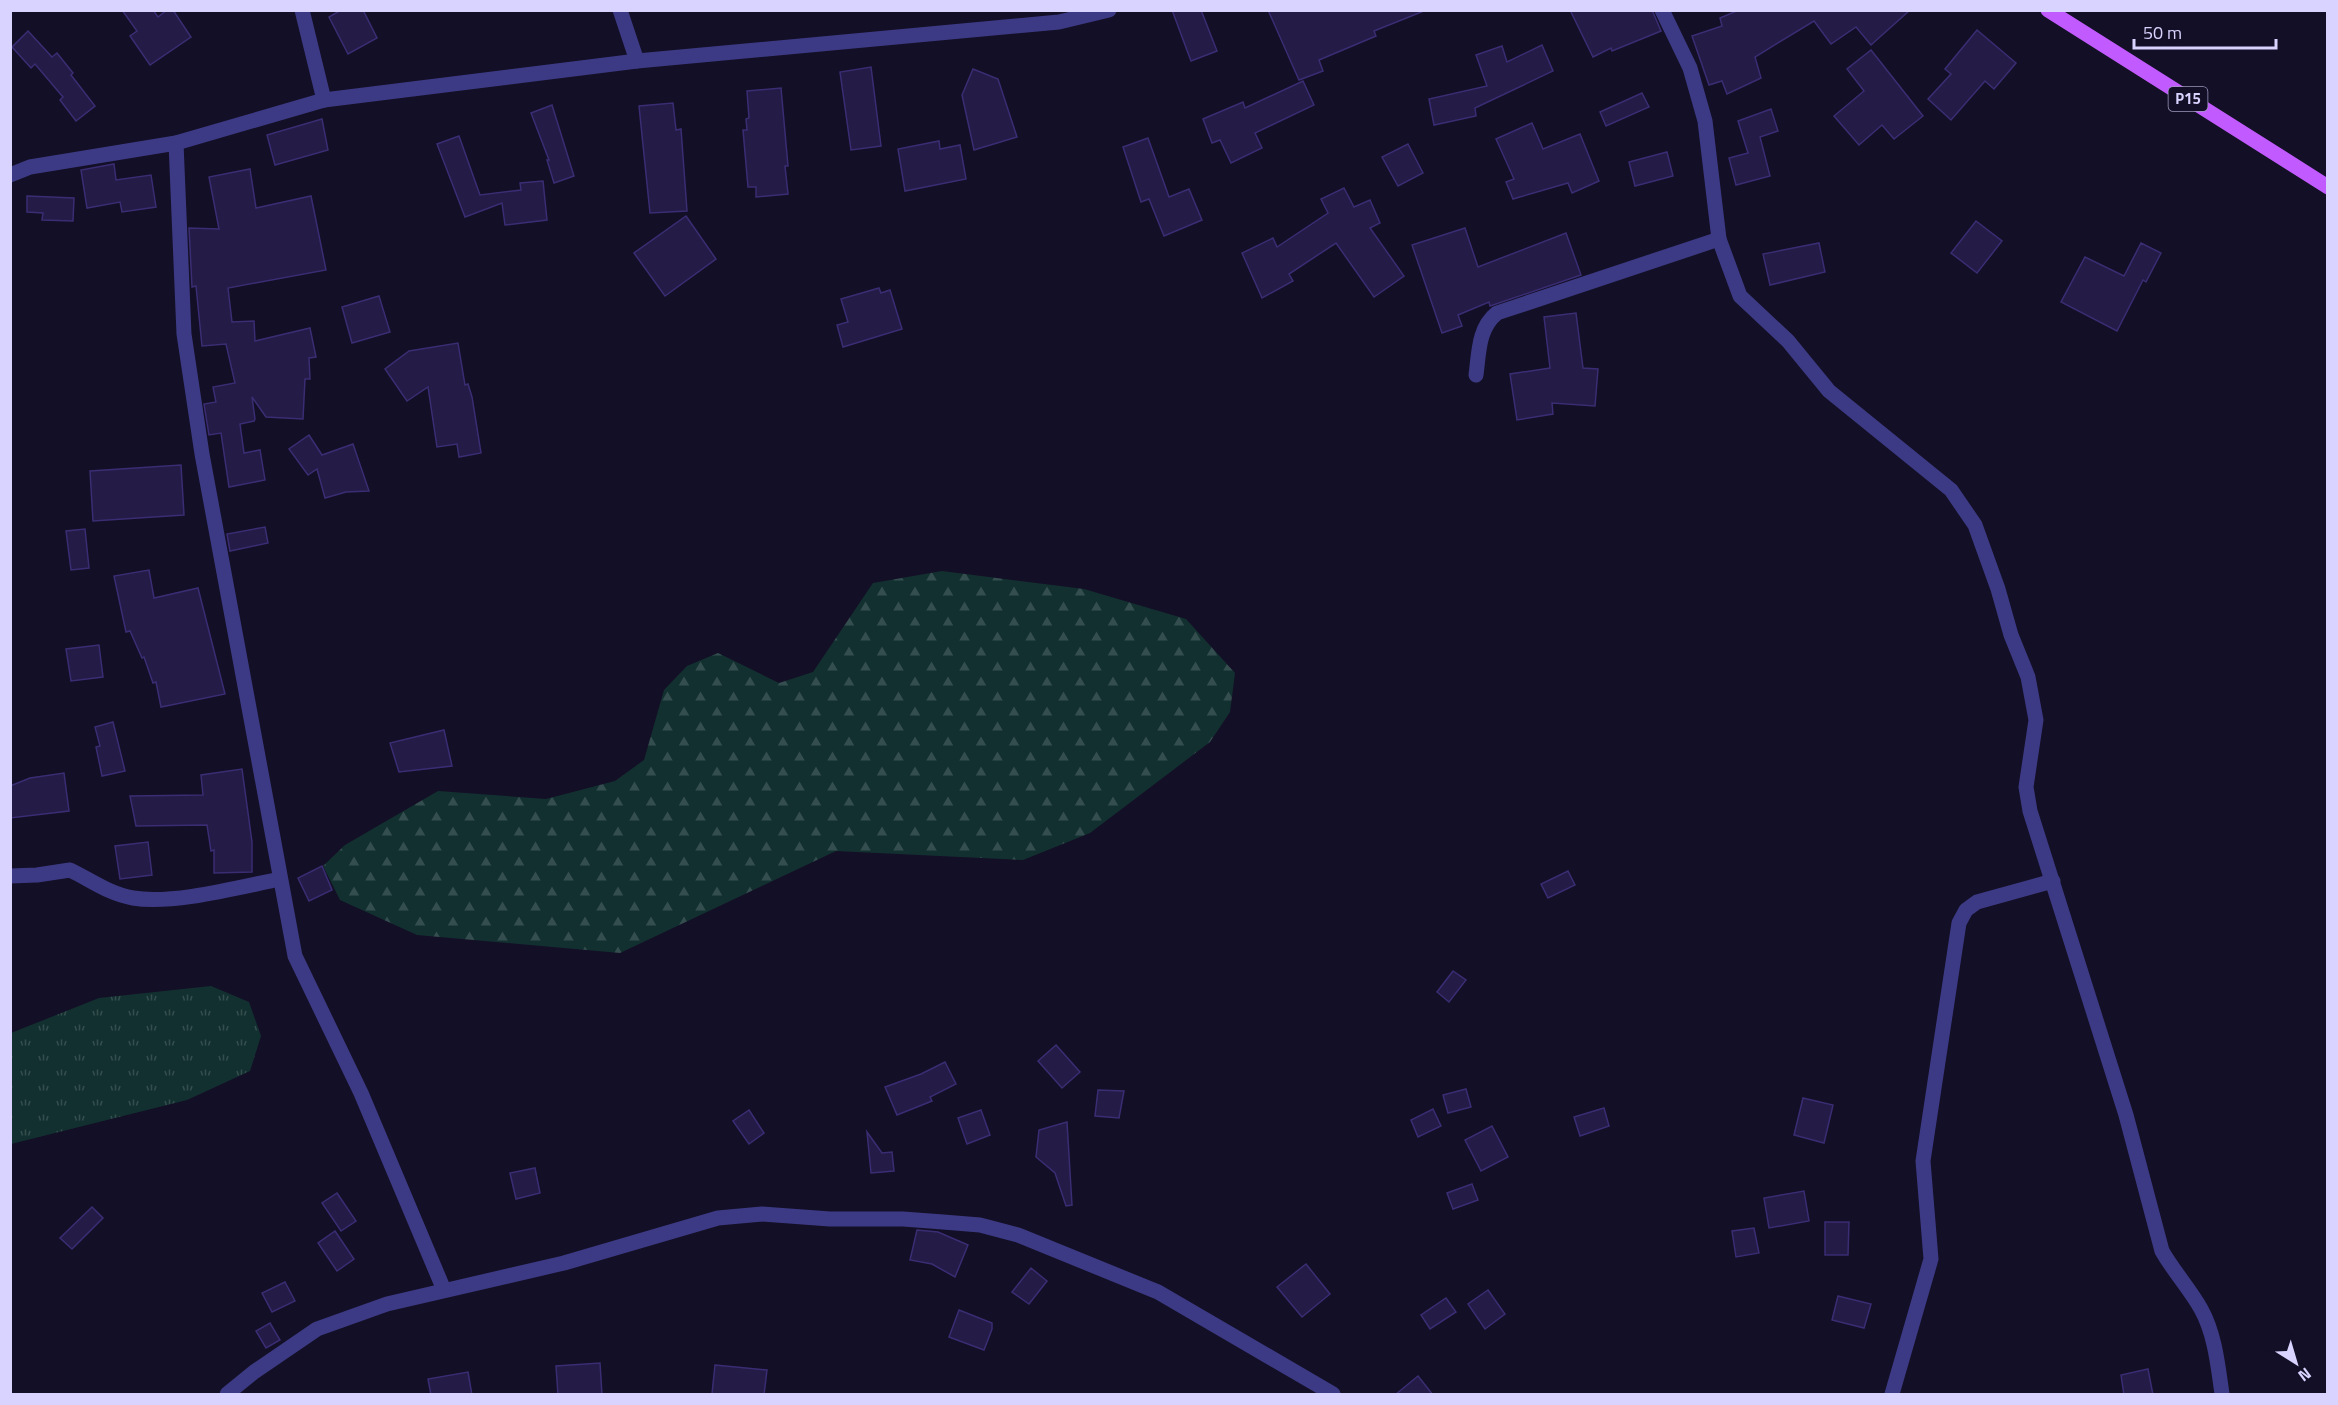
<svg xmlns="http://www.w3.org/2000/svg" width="2338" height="1405" font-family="'Titillium Web',sans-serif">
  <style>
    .grass { fill: url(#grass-tufts) }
    .forest { fill: url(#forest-firs) }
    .building { fill: #241b47; stroke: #3b2d73; stroke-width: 1.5 }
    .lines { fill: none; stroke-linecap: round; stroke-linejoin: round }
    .minor { stroke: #3d3a85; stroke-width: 15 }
    .primary { stroke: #c25bff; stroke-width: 15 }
    .labels { text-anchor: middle; stroke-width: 4.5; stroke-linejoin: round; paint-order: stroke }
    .shield { fill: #130f26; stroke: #9e99be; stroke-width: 1.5 }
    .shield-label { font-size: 15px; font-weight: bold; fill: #d9d4ff }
  </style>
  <defs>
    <pattern id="grass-tufts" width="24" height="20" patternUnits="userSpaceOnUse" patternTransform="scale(1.5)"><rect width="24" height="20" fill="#12302f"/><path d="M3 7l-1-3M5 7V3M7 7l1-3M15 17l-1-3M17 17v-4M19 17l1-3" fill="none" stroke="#344d4e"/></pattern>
    <pattern id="forest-firs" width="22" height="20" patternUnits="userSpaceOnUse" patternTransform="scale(1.5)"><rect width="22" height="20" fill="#12302f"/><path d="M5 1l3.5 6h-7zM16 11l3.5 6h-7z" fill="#344d4e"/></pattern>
  </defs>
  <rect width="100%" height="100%" fill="#130f26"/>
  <path class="grass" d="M211,986L249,1002L261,1036L250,1071L187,1100L11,1144V1033L99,998Z"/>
  <path class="forest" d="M942,571L1084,589L1186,619L1235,673L1230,712L1210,742L1090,833L1023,860L836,851L620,953L417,935L340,900L323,866L345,845L438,791L546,799L615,781L644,760L664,690L687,666L718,653L779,683L813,672L873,583Z"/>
  <g class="building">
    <path d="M122,10H153L158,17L167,10H173L191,37L150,65L130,36L137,31Z"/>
    <path d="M341,10H363L377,38L348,54L329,17Z"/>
    <path d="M1172,10H1201L1217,51L1191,61Z"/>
    <path d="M1268,10H1424V11L1374,31L1376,36L1319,60L1323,71L1299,80Z"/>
    <path d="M1570,10H1652L1661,31L1612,51L1611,48L1593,57Z"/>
    <path d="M1739,10H1910L1871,45L1856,27L1831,44L1814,21L1755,57L1761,78L1727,94L1722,81L1709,85L1692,36L1722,26L1720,18Z"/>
    <path d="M1977,30L2016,63L1994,89L1985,81L1951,120L1928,99L1951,74L1945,69Z"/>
    <path d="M28,31L52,57L57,53L73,73L71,75L95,106L76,121L60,100L63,97L35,64L31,68L12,47Z"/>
    <path d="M1542,45L1553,71L1475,108L1476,116L1434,125L1429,99L1487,86L1476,55L1502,46L1507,62Z"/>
    <path d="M1871,50L1923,116L1894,139L1882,125L1859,145L1834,116L1864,91L1847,69Z"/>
    <path d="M871,67L881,146L851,150L840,72Z"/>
    <path d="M973,69L998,79L1017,137L974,150L962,95Z"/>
    <path d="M1303,81L1314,105L1255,133L1262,148L1231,163L1220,140L1212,143L1203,119L1243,102L1245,108Z"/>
    <path d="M781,88L788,166H785L788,194L756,197V187H748L743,130H747L746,119L749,118L747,91Z"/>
    <path d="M1642,93L1649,107L1606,126L1600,112Z"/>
    <path d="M673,103L676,130L681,129L687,211L650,213L639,106Z"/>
    <path d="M552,105L574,176L554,183L547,160H549L531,113Z"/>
    <path d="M1771,109L1778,131L1760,137L1770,176L1736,185L1729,158L1748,153L1738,121Z"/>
    <path d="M322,119L328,150L275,165L267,135Z"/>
    <path d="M1532,123L1543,149L1580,134L1599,181L1572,193L1568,183L1513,199L1506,182L1514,179L1496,139Z"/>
    <path d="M459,136L480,195L521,190L520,183L543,181L547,220L505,225L502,203L465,217L437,144Z"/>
    <path d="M1148,138L1169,197L1189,189L1202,220L1164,236L1149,199L1141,202L1123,147Z"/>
    <path d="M939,141L940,149L960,145L966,179L905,191L898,149Z"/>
    <path d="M1408,144L1423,173L1398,186L1382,157Z"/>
    <path d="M1667,152L1673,176L1635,186L1629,162Z"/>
    <path d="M114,164L116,180L151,175L156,207L122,212L120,202L87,208L81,170Z"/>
    <path d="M250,169L256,208L311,196L326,270L228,288L232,322L254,321L255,341L310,328L316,357L309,358L310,379H305L303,419L266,417L252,397L255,419L254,421L240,424L244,453L260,450L265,480L229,487L221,433L209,435L204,404L216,402L213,387L235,383L226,344L202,346L196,286L192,287L189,228L219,229L209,177Z"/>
    <path d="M1344,188L1354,207L1370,200L1380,223L1370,228L1404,276L1374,297L1336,243L1289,274L1293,281L1262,298L1242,253L1273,238L1277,247L1328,213L1321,199Z"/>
    <path d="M27,196L74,198L73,221L42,220L43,213L27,212Z"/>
    <path d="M686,216L716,259L665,296L634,253Z"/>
    <path d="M1976,221L2002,241L1977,273L1951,253Z"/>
    <path d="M1465,228L1478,267L1566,233L1581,275L1490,306L1489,302L1458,315L1462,326L1442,333L1412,245Z"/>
    <path d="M1819,243L1825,272L1770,285L1763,254Z"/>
    <path d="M2141,243L2161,253L2146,282L2143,280L2117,331L2061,302L2085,257L2124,276Z"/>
    <path d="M879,288L881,293L890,290L902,329L843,347L837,325L848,322L841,299Z"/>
    <path d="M379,296L390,332L352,343L342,307Z"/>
    <path d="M1576,313L1583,368L1598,369L1595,406L1552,403L1553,414L1517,420L1510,374L1550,368L1544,317Z"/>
    <path d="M458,343L465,385L468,384L472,397L481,453L459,457L457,444L437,447L428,387L407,401L385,369L409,351Z"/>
    <path d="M309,435L322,455L353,444L369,491L346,492L325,498L317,469L308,475L289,449Z"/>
    <path d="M181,465L184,515L93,521L90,471Z"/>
    <path d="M265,527L268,543L230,551L227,534Z"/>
    <path d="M85,529L89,568L71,570L66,531Z"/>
    <path d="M149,570L154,598L198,588L225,694L161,707L156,682L153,683L144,657L142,658L130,631L126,632L114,576Z"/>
    <path d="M99,645L103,677L71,681L66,649Z"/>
    <path d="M113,722L125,771L102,776L96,747L100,746L95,727Z"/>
    <path d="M444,730L452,766L399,772L390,743Z"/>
    <path d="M242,769L252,842V872L214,873V850L211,851L207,825L136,826L130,796L203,795L201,775Z"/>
    <path d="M64,773L69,811L10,818V786L30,778Z"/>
    <path d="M148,842L152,875L120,879L115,846Z"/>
    <path d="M322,866L332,890L309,901L298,878Z"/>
    <path d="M1568,871L1575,885L1548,898L1541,884Z"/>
    <path d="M1453,971L1466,980L1449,1002L1437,992Z"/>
    <path d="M1056,1045L1080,1072L1062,1088L1038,1061Z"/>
    <path d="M945,1062L956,1084L930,1097L932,1101L897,1115L885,1087L921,1074Z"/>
    <path d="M1466,1089L1471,1107L1448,1113L1443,1095Z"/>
    <path d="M1098,1090L1124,1091L1119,1118L1095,1116Z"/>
    <path d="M1803,1098L1833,1105L1824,1143L1794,1135Z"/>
    <path d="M1604,1108L1609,1126L1580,1136L1574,1117Z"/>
    <path d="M1433,1109L1441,1126L1418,1137L1411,1120Z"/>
    <path d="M749,1110L764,1133L749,1144L733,1121Z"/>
    <path d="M981,1110L990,1135L967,1144L958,1118Z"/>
    <path d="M1067,1122L1072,1205L1066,1206L1055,1173L1036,1157L1039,1130Z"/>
    <path d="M1492,1126L1508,1157L1481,1171L1465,1140Z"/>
    <path d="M867,1132L882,1153L892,1152L894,1171L871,1173Z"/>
    <path d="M535,1168L540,1193L516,1199L510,1173Z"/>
    <path d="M1472,1184L1478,1200L1453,1209L1447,1193Z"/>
    <path d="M1804,1191L1809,1221L1769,1228L1764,1198Z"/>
    <path d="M337,1193L356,1221L341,1231L322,1203Z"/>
    <path d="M92,1207L103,1218L72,1249L60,1238Z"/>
    <path d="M1825,1222H1849L1848,1255H1825Z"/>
    <path d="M1754,1228L1759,1253L1736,1257L1732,1231Z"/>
    <path d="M917,1230L938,1232L968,1245L955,1277L932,1264L910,1260Z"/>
    <path d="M335,1231L354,1259L337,1271L318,1243Z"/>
    <path d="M1306,1264L1330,1294L1302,1317L1277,1287Z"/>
    <path d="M1031,1268L1047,1281L1029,1304L1012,1292Z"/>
    <path d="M285,1282L295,1301L272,1312L262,1293Z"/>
    <path d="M1488,1290L1505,1314L1485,1329L1468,1304Z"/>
    <path d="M1838,1296L1871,1304L1864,1328L1832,1320Z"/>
    <path d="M1446,1298L1456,1312L1430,1329L1421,1315Z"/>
    <path d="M959,1310L992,1323V1329L984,1350L949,1337Z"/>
    <path d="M270,1323L280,1340L266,1348L256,1331Z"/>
    <path d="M600,1363L602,1395H558L556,1366Z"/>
    <path d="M715,1365L767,1370L764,1395L712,1394Z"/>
    <path d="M2148,1369L2153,1395H2124L2121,1375Z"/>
    <path d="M468,1372L472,1395H431L428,1379Z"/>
    <path d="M1418,1376L1433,1395H1395Z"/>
  </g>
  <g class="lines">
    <g class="minor">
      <path d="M302,10L324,100L637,61L1059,22L1109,10"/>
      <path d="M620,10L637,61"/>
      <path d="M1662,10L1690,68L1705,121L1719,239L1740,296L1788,341L1829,391L1951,490L1975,525L1998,589L2011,635L2028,677L2036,720L2026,787L2030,811L2126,1115L2162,1251C2174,1272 2190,1289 2201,1309C2215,1334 2218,1366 2222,1394"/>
      <path d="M176,143L184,334L202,454L295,956L361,1093L444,1290"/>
      <path d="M10,175L30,167L176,143L324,100"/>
      <path d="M1476,375C1479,353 1478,328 1497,313L1719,239"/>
      <path d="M10,876L37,875L70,870C91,880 109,894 133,898C172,905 240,887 280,879"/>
      <path d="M227,1394L254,1372L317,1329L387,1304L564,1263L718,1218L762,1214L830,1219H903L943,1222L980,1225L1018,1235L1158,1292L1333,1394"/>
      <path d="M1892,1394L1931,1259L1923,1161L1959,923L1966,910L1977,902L2053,881"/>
    </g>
    <path class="primary" d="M2048,10L2328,187"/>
  </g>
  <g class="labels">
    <rect class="shield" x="2168.5" y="87" width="39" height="24" rx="4.5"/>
    <g class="shield-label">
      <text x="2188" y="104">P15</text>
    </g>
  </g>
  <rect width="2338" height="1405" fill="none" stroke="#d9d4ff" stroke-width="24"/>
  <g transform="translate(2296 1363) rotate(143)" stroke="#130f26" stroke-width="4.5" paint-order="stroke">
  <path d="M0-4.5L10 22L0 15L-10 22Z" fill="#d9d4ff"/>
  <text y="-9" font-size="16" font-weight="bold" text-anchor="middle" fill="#d9d4ff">N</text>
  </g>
  <path d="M2134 39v9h142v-9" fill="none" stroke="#d9d4ff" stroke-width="3"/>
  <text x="2143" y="39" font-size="18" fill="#d9d4ff" stroke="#130f26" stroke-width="4.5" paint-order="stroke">50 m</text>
</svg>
